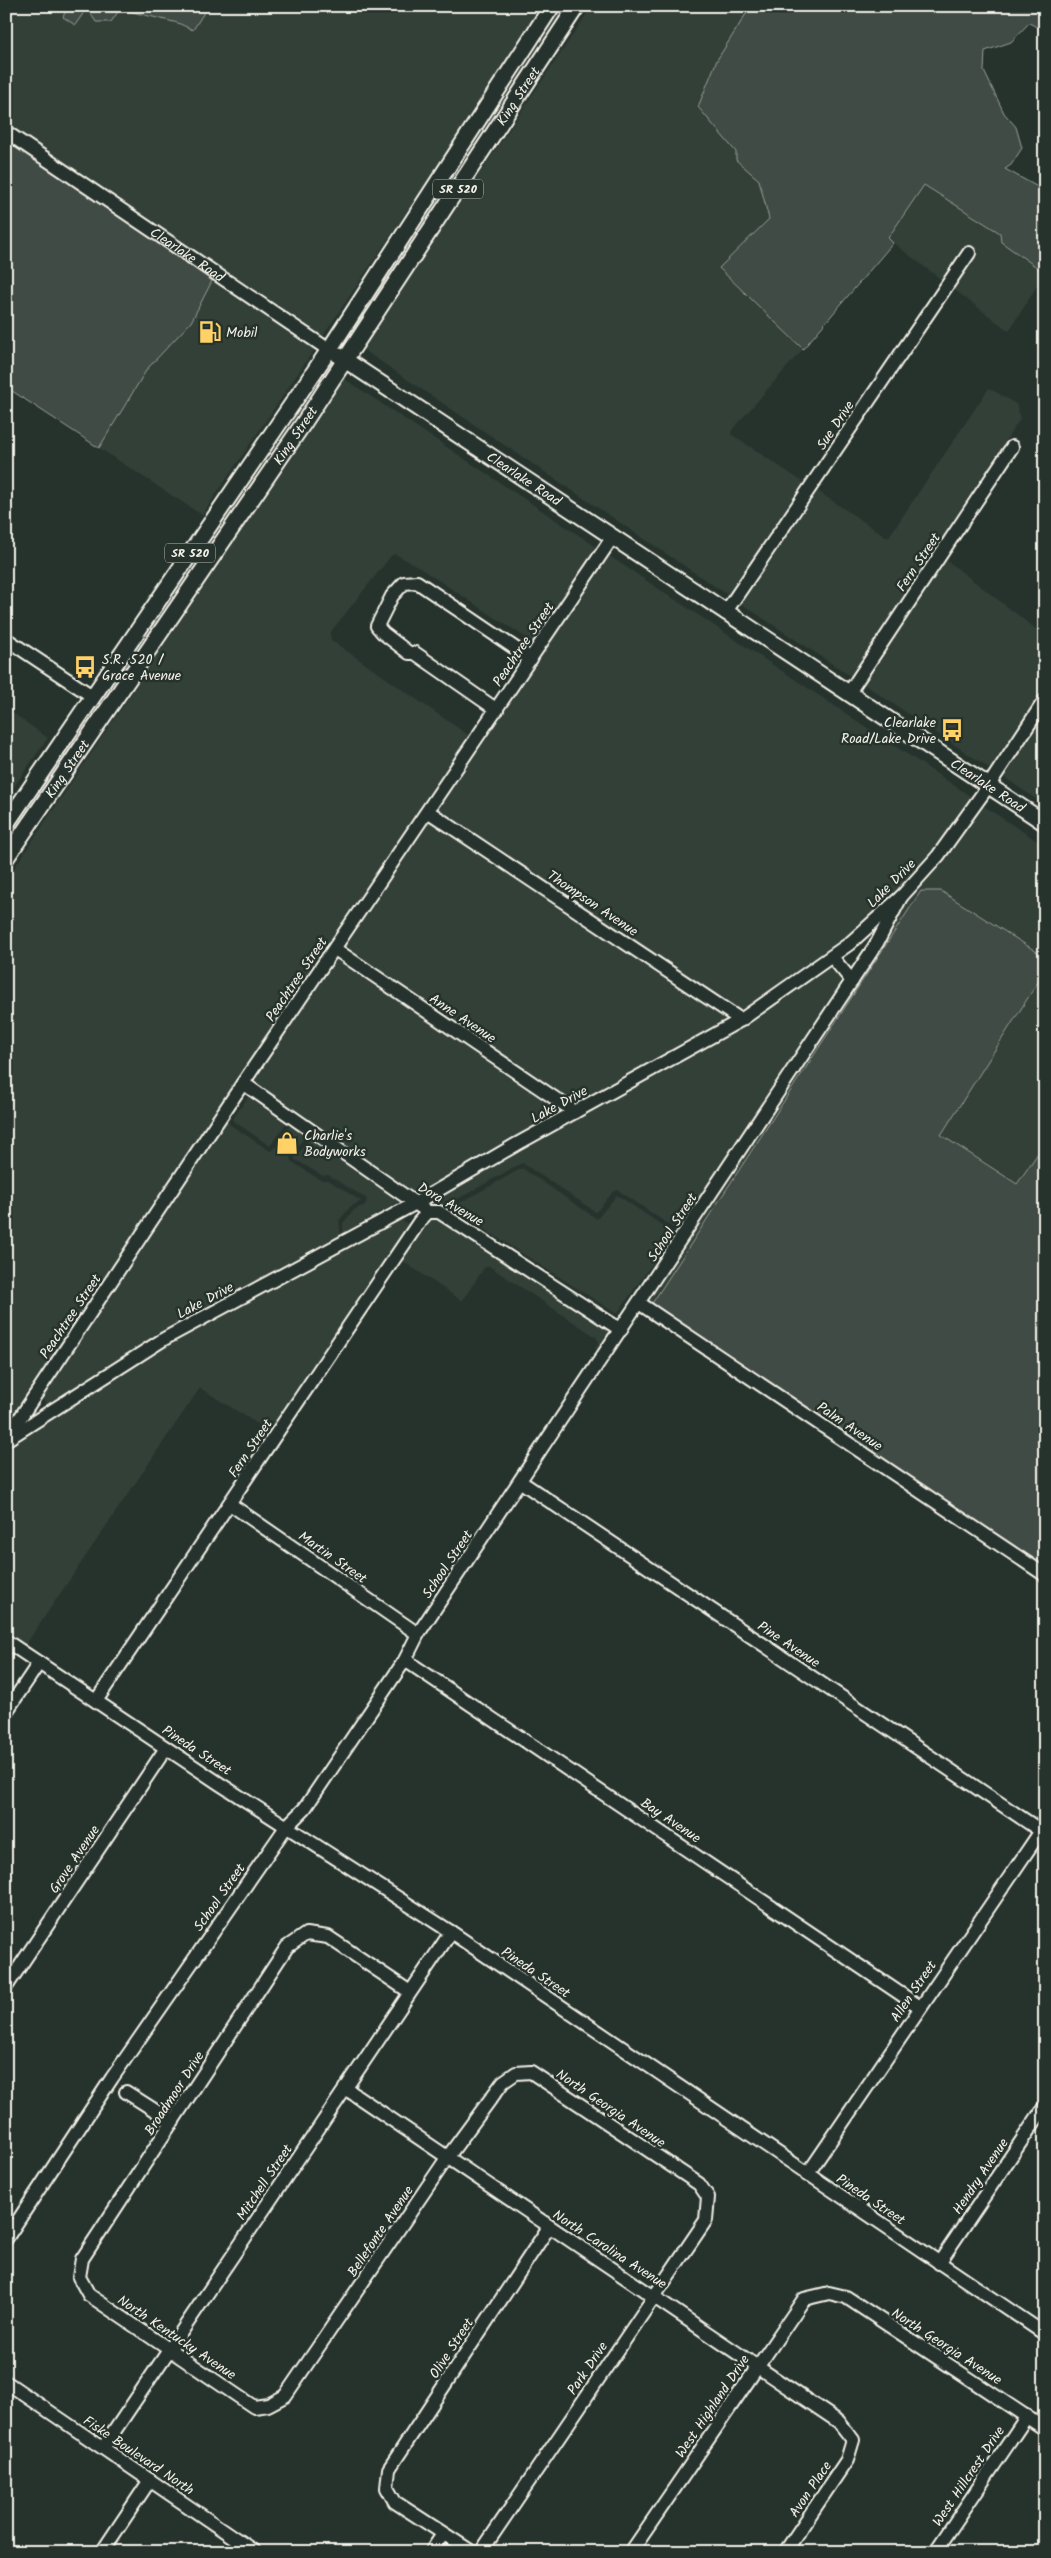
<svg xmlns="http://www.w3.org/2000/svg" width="1051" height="2558" font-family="Kalam,sans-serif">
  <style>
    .built { fill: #333f39 }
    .green { fill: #414b45; stroke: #9a9e96 }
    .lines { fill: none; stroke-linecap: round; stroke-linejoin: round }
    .minor-casing { stroke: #f4f1e8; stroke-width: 16 }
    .major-casing { stroke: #f4f1e8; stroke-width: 19 }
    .minor { stroke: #26332d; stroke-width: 12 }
    .major { stroke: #26332d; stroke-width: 15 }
    .labels { text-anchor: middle; stroke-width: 5; stroke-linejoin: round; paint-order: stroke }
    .shield { fill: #26332d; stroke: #b6b8b0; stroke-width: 1 }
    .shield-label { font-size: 12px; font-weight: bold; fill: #f4f1e8 }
    .street-label { font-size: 14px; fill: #f4f1e8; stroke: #26332d }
    .poi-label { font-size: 14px; fill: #f4f1e8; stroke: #26332d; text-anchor: start }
  </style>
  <rect width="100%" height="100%" fill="#26332d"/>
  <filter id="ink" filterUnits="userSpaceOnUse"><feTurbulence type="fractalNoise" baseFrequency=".02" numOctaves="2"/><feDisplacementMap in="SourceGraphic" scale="10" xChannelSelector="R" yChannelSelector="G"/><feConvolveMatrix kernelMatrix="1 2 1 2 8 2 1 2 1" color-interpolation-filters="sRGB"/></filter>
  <g filter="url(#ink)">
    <g class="built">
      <path d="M6,6H68L63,17L87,8L96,22H111L120,9L178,23L193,30L208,6H545L321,339L6,126Z"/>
      <path d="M592,6H751L698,107L736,152V160L759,180L770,219L719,268L803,349L732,430L731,434L806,484L729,596L362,349Z"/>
      <path d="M924,185L1000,233L1001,242L1045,273L1009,331L952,288L977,252L967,246L943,281L888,239Z"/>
      <path d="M212,281L314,350L202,515L99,448L147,369L191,322Z"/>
      <path d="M343,378L598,548L534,643L412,563L395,554L391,556L330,633L331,640L471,737L35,1385H33L6,1428V880Z"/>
      <path d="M989,388L1016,404L1020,419L852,677L740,603L816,490L888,538Z"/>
      <path d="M608,555L973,798L933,853L896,893L845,940L741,1014L436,811Z"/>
      <path d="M945,559L1045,636V689L992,770L862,683Z"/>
      <path d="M6,708L48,738L6,798Z"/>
      <path d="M1045,711V805L1002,776Z"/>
      <path d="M982,805L1045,846V957L941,891L651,1305L647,1302L860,982L906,900L943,860Z"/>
      <path d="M431,819L731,1020L575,1105L343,948Z"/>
      <path d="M337,956L565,1111L416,1196L251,1082Z"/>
      <path d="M831,964L845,981L679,1232L618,1190L613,1192L596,1212L522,1163L449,1204L447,1206L449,1212L426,1204L521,1149L741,1027L743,1028Z"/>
      <path d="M1045,971V1143L1017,1184L940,1135Z"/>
      <path d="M245,1091L247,1092L228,1117L229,1124L270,1151L274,1149L292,1123L308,1134L290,1155L291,1161L320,1180H328L361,1201L350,1207L339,1221L341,1237L47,1405L43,1399V1393Z"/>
      <path d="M248,1097L287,1122L270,1146L232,1120Z"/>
      <path d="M309,1139L402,1200L343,1233V1223L354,1210L365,1205L367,1199L328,1175L323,1176L294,1159Z"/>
      <path d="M522,1168L597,1219L617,1195L674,1233L617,1314L451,1208Z"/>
      <path d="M431,1217L437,1218L613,1331L600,1352L595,1348L599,1342L596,1337L489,1266L484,1268L462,1301L401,1260Z"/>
      <path d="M398,1219L410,1225L271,1432L200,1388L24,1647L6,1635V1449L9,1445L168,1344Z"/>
    </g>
    <g class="green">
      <path d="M68,6H208L193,30L178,23L120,9L111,22H96L87,8L75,25L63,17Z"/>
      <path d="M751,6H1045V31L1029,23L1011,42L985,51L984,71L1004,113L1016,127L1022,148L1011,165L1005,169L1045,191V273L1001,242L1000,233L924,185L888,238L893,243L803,349L719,268L769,219L759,180L736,160V152L698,107L717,60Z"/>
      <path d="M6,138L212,281L191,322L147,369L99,448L6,387Z"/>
      <path d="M921,891H941L1045,957V971L941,1135L1017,1184L1045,1143V1568L651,1305Z"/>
    </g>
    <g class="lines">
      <defs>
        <g id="minor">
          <path id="s1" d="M6,132L329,350"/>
          <path d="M725,613L969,253"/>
          <path d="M6,639L92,696"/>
          <path d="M848,694L1012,447"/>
          <path d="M497,710L415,653H409L383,633L377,626L392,596L404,583L417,582L531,659"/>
          <path d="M429,812L741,1020"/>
          <path d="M335,949L575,1112"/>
          <path d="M832,957L852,981"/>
          <path d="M243,1083L428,1212H439L621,1330"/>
          <path d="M639,1303L1045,1575"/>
          <path d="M8,1436L243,1083L612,538"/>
          <path d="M6,1440L164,1339L416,1203L517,1144L741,1020L849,944L901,897L938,856L989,785L1045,700"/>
          <path d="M521,1482L1041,1831"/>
          <path d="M230,1504L418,1634"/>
          <path d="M6,1641L220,1784L451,1932L1045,2334"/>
          <path d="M405,1660L920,2007"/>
          <path d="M96,1701L419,1222L428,1212"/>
          <path d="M6,1712L39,1663"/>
          <path d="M6,1987L166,1748"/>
          <path d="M410,1992L328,1937L306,1934L287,1947L82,2259L79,2277L89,2295L254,2407L268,2405L285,2396L447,2158L503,2082L516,2073L531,2072L699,2184L708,2197L706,2220L481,2552"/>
          <path d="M345,2088L839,2422L853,2440L847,2460L785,2552"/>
          <path d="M126,2092L173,2122"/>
          <path d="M807,2175L1045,1825"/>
          <path d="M6,2239L112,2078L286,1827L305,1808L405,1660L418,1634L877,943L901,897"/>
          <path d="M939,2263L1045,2106"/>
          <path d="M6,2382L255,2552"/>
          <path d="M103,2448L451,1932"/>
          <path d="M102,2552L150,2480"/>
          <path d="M431,2552L443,2534"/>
          <path d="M472,2552L395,2502L387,2488L389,2469L549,2227"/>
          <path d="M631,2552L804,2299L829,2293L846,2297L1045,2429"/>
          <path d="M935,2552L1027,2416"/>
        </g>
        <g id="major">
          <path id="s2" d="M339,356L1045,823"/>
          <path d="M6,824L329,350L552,6"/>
          <path id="s3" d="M6,858L303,424L577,6"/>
        </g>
      </defs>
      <use href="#minor" class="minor-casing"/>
      <use href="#major" class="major-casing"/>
      <use href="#minor" class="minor"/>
      <use href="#major" class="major"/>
    </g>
  </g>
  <defs>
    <symbol id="fuel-bare" viewBox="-9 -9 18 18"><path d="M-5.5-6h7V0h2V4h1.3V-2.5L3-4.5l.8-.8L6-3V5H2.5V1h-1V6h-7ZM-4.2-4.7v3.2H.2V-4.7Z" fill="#ffd166" stroke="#26332d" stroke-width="2.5" paint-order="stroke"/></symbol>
    <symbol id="bus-bare" viewBox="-9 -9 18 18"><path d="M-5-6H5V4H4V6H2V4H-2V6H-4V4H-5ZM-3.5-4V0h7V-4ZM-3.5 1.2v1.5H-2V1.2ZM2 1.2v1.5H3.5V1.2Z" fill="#ffd166" stroke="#26332d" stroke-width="2.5" paint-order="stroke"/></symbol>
    <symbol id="shop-bare" viewBox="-9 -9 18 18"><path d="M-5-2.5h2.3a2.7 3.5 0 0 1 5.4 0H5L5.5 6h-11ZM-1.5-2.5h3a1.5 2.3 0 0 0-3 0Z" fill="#ffd166" stroke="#26332d" stroke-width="2.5" paint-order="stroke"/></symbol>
  </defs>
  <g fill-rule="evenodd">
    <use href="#fuel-bare" x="194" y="316" width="32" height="32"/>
    <use href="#bus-bare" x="69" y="651" width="32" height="32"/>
    <use href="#bus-bare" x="936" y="714" width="32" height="32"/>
    <use href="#shop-bare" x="271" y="1127" width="32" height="32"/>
  </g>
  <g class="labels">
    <g class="shield">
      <rect x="433" y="179.5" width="50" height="19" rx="4"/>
      <rect x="165" y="543.5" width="50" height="19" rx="4"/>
    </g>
    <g class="shield-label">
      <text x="458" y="193">SR 520</text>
      <text x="190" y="557">SR 520</text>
    </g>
    <g class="street-label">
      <text dy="5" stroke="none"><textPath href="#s3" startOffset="918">King Street</textPath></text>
      <text dy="5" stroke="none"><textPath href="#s1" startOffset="219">Clearlake Road</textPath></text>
      <text transform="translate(835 425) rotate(-56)" y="5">Sue Drive</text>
      <text dy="5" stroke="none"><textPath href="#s3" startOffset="512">King Street</textPath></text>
      <text dy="5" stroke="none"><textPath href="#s2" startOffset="222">Clearlake Road</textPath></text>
      <text transform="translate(918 562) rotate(-56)" y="5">Fern Street</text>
      <text transform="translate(523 644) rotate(-56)" y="5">Peachtree Street</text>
      <text dy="5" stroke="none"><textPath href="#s3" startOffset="108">King Street</textPath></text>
      <text dy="5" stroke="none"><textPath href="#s2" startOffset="778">Clearlake Road</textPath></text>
      <text transform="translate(891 883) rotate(-45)" y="5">Lake Drive</text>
      <text transform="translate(593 903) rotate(34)" y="5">Thompson Avenue</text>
      <text transform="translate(296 979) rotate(-56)" y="5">Peachtree Street</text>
      <text transform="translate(463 1018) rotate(34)" y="5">Anne Avenue</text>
      <text transform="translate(559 1104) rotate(-29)" y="5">Lake Drive</text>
      <text transform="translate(451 1204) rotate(30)" y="5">Dora Avenue</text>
      <text transform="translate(672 1227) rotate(-57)" y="5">School Street</text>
      <text transform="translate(205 1300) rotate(-28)" y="5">Lake Drive</text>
      <text transform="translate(70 1316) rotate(-56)" y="5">Peachtree Street</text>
      <text transform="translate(850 1426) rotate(34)" y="5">Palm Avenue</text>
      <text transform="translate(250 1448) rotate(-56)" y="5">Fern Street</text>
      <text transform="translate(333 1557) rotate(35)" y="5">Martin Street</text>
      <text transform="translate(447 1564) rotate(-56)" y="5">School Street</text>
      <text transform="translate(789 1644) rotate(34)" y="5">Pine Avenue</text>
      <text transform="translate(197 1750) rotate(33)" y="5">Pineda Street</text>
      <text transform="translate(671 1820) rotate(34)" y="5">Bay Avenue</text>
      <text transform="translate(74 1859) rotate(-56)" y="5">Grove Avenue</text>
      <text transform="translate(219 1897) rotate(-55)" y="5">School Street</text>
      <text transform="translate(536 1972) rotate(34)" y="5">Pineda Street</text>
      <text transform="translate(913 1991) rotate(-56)" y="5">Allen Street</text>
      <text transform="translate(174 2093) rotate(-57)" y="5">Broadmoor Drive</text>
      <text transform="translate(611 2108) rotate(34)" y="5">North Georgia Avenue</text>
      <text transform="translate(980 2176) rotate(-56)" y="5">Hendry Avenue</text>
      <text transform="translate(264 2182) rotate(-56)" y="5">Mitchell Street</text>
      <text transform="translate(871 2199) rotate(34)" y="5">Pineda Street</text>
      <text transform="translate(380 2231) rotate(-56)" y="5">Bellefonte Avenue</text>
      <text transform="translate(610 2249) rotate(33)" y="5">North Carolina Avenue</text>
      <text transform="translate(177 2337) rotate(34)" y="5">North Kentucky Avenue</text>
      <text transform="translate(947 2346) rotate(33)" y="5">North Georgia Avenue</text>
      <text transform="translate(451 2348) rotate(-57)" y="5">Olive Street</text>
      <text transform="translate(587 2368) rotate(-56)" y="5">Park Drive</text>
      <text transform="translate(712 2406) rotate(-56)" y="5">West Highland Drive</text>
      <text transform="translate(139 2455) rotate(34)" y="5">Fiske Boulevard North</text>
      <text transform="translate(968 2476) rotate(-56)" y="5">West Hillcrest Drive</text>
      <text transform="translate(810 2489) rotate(-56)" y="5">Avon Place</text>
    </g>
    <g class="poi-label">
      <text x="226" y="337">Mobil</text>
      <text x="102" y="664">S.R. 520 /<tspan x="102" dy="16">Grace Avenue</tspan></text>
      <text x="936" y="727" text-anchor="end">Clearlake<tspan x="936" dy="16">Road/Lake Drive</tspan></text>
      <text x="304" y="1140">Charlie's<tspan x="304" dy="16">Bodyworks</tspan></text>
    </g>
  </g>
  <rect width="1051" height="2558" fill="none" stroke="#26332d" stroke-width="25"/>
  <rect x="12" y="12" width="1026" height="2533" fill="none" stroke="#f4f1e8" stroke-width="2" filter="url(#ink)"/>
</svg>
